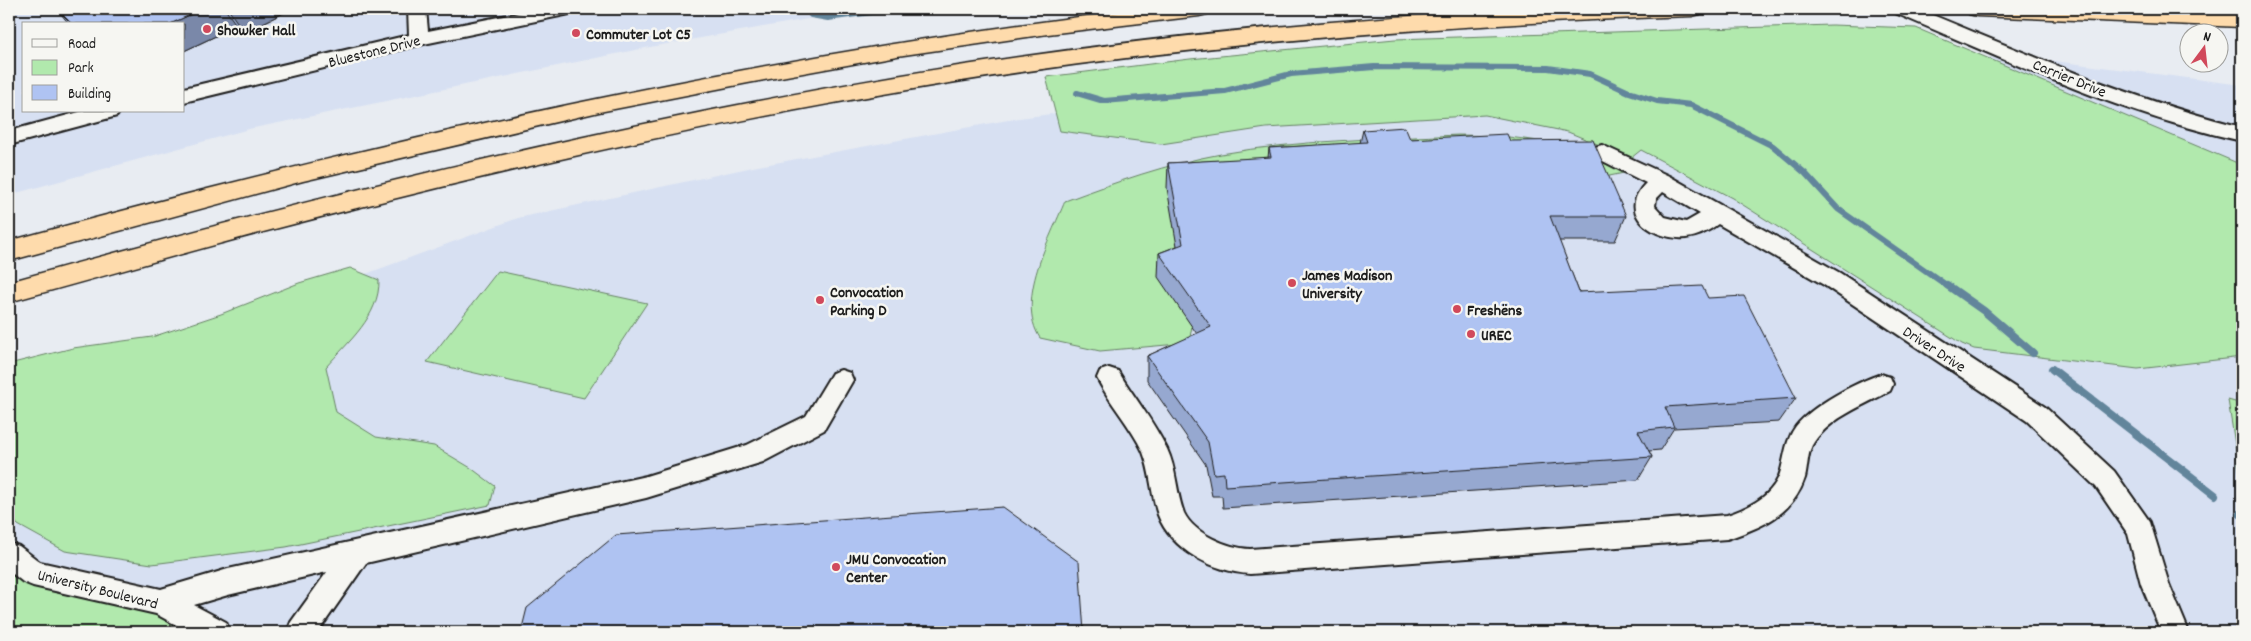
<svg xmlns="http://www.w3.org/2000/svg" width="2251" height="641" font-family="Dekko,sans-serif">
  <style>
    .built { fill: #d7e0f2; fill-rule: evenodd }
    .green { fill: #b1e9ad; stroke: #668264 }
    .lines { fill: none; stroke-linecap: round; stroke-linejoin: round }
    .stream-far1 { stroke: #62859b; stroke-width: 6 }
    .stream { stroke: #62859b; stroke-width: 8 }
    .minor-casing { stroke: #1c1c1c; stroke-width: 4 }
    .highway-casing { stroke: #1c1c1c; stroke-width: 3 }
    .minor { fill: #f6f6f2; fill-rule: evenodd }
    .highway { fill: #fedbac; fill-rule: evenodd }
    .wall { fill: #96a8d0; stroke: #1c1c1c }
    .shaded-wall { fill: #7a88a9; stroke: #1c1c1c }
    .building { fill: #afc3f2; stroke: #1c1c1c }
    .poi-dot { fill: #d1495b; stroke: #f6f6f2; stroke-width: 2 }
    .labels { text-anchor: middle; stroke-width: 5; stroke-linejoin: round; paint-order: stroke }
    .poi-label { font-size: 16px; font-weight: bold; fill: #1c1c1c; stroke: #f6f6f2; text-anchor: start }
    .street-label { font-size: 16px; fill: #1c1c1c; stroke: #f6f6f2 }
  </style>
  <rect width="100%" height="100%" fill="#e8ecf2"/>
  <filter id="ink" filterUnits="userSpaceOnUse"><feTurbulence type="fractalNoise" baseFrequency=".02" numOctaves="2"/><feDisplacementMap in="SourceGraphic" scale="10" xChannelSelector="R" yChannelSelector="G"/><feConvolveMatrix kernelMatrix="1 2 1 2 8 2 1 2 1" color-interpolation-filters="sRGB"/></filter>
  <g filter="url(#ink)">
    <g class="built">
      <path d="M9,9H865L650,47L249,129L9,195ZM24,24H184V111H24Z"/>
      <path d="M1959,56L2047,60L2242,85V632H9V383L164,348L518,218L753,167L1019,118L1293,84Z"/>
    </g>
    <g class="green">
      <path d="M1832,25L1916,28L2235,162L2242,169V357L2138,369L1974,349L1962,344L1732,198L1641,150L1631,158L1568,132L1485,115L1266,128L1161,144L1060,131L1046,77L1190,59L1395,39Z"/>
      <path d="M1458,135L1501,136L1539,141L1622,168L1624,173L1590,180L1168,189L1192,326L1189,343L1100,351L1040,338C1015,299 1050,239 1065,201C1116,182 1167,164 1221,154C1299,140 1379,139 1458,135Z"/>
      <path d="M350,268L379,280C380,316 348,342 326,367L336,412L376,437L434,446L471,468L495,486L490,505L286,547L152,564L65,551L18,525L9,515V364L73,348L152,337L221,314L299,283Z"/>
      <path d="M498,271L647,303L584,398L427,362Z"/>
      <path d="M2228,400L2242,404V489Z"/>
      <path d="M9,555L33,573L161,602L177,632H9Z"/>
    </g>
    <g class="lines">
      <g class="stream-far1">
        <path d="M815,9L811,15L828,18L893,9"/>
        <path d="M1077,93L1104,101L1225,91L1291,74L1374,67L1548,68L1590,74L1629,92L1657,101L1691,105L1773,146L1805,173L1838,209L1949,287"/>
      </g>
      <g class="stream">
        <path d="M1947,285L1984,311L2033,353"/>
        <path d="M2052,369L2215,495"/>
        <path d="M2240,514L2242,515"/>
      </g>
      <defs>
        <g id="minor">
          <path d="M408,9H426L428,31L538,9H574L572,13L565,15L419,45L184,102V88L409,35Z"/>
          <path d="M1893,9H1918C2025,53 2130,99 2242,127V141C2121,115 2009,61 1895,13Z"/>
          <path d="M83,111H120L117,116L9,145V131Z"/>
          <path d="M1602,145L1669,176L1840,273L2045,407L2114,471L2150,522L2169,584L2189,632H2161L2141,584L2128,534L2096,487L2027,421L1824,285L1718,224C1709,231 1697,237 1686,238C1656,241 1614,215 1646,183L1595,157L1591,152L1595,147ZM1663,192L1700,214L1686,222L1665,217L1655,206L1656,199Z"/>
          <path d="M1109,368L1118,371C1134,397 1153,421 1167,449C1177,470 1176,493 1184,513C1194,534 1228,548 1250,549L1727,515C1749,508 1775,495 1781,470C1785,455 1786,439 1796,426C1813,405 1855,383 1881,374L1890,377L1893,384L1890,391C1865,405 1831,417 1814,442C1807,451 1808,467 1805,478C1793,515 1760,528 1727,539L1250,574C1214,572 1171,550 1158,515C1151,495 1151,472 1143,452C1131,426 1110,404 1097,378L1100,371Z"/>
          <path d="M841,370L850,373L853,380L824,430L763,462L646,498L366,563L318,632H287L291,622L327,572L228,595L194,605L226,622L230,632H189L156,614L33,586L23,582L9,571V543L19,546L40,562L161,589L228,569L646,476L747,445L806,416L832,373Z"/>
        </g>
        <g id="highway">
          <path d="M1144,9H1210L1207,14L1199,16L1048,34L897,56L748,83L599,112L303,181L9,261V241C383,140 759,54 1144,9Z"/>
          <path d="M1531,9H1703L1700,14L1692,16C1425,25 1159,46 896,92C673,130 452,182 233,240C158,260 83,282 9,302V282C301,200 596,127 896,76C1106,41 1318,19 1531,9Z"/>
          <path d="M1966,9H2135L2242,13V27L1977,16L1969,14Z"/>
        </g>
      </defs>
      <use href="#minor" class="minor-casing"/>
      <use href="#highway" class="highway-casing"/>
      <use href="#minor" class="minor"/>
      <use href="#highway" class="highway"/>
    </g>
    <g class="wall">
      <path d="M57,9H292L244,32L237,26L184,51V24H69Z"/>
      <path d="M1363,130L1410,139L1510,141L1626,216L1615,241H1559L1579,292L1708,298L1796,398L1779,422L1674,428L1660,450L1649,451L1652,457L1638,480L1223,508L1222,496H1212L1206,465L1147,380V356L1197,334L1158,277L1159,253L1177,246L1167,188L1168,163L1268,158L1269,148L1360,143Z"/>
    </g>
    <g class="shaded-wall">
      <path d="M203,9H225L237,26L184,51V24H170Z"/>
      <path d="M228,9H292L244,32Z"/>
    </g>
    <g class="building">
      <path d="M57,9H203L170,24H72Z"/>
      <path d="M1405,127L1410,139L1507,134L1510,141L1593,140L1626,216H1550L1579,292L1702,286L1708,298L1744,296L1796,398L1665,407L1674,427L1638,431L1652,457L1225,486L1224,473L1214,474L1208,442L1147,356L1211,327L1159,253L1183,244L1168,163L1271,157L1269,148L1367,142L1363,130Z"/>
      <path d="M1003,507L1079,562L1084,632H521L527,608L616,535Z"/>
    </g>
  </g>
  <g class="poi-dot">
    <circle cx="207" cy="29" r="5"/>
    <circle cx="576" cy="33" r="5"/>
    <circle cx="1292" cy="283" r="5"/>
    <circle cx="820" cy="300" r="5"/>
    <circle cx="1457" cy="309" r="5"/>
    <circle cx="1471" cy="334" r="5"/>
    <circle cx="836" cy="567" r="5"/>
  </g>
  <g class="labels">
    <g class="poi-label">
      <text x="217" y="35">Showker Hall</text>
      <text x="586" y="39">Commuter Lot C5</text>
      <text x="1302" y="280">James Madison<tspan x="1302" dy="18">University</tspan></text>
      <text x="830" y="297">Convocation<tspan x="830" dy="18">Parking D</tspan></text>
      <text x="1467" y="315">Freshëns</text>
      <text x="1481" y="340">UREC</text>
      <text x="846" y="564">JMU Convocation<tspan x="846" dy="18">Center</tspan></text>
    </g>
    <g class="street-label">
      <text transform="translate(374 50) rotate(-14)" y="6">Bluestone Drive</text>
      <text transform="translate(2070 77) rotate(22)" y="6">Carrier Drive</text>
      <text transform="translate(1935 348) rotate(33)" y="6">Driver Drive</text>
      <text transform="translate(98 588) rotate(14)" y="6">University Boulevard</text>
    </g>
  </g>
  <rect width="2251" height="641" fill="none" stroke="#f6f6f2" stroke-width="30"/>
  <rect x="15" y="15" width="2221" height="611" fill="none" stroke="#1c1c1c" stroke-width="2" filter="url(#ink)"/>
  <rect x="22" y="22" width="162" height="90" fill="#f6f6f2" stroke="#9f9f9c"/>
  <rect x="32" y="39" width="25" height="8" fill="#f6f6f2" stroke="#9f9f9c"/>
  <text x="68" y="48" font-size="15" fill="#1c1c1c">Road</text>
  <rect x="32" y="60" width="25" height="15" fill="#b1e9ad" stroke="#9f9f9c"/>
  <text x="68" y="72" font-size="15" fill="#1c1c1c">Park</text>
  <rect x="32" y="85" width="25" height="15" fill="#afc3f2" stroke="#9f9f9c"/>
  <text x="68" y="98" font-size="15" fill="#1c1c1c">Building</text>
  <g transform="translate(2204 48) rotate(15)"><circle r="24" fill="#f6f6f2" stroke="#9f9f9c"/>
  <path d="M0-4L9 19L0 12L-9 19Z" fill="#d1495b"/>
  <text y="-8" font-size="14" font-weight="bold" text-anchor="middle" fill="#1c1c1c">N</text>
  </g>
</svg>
